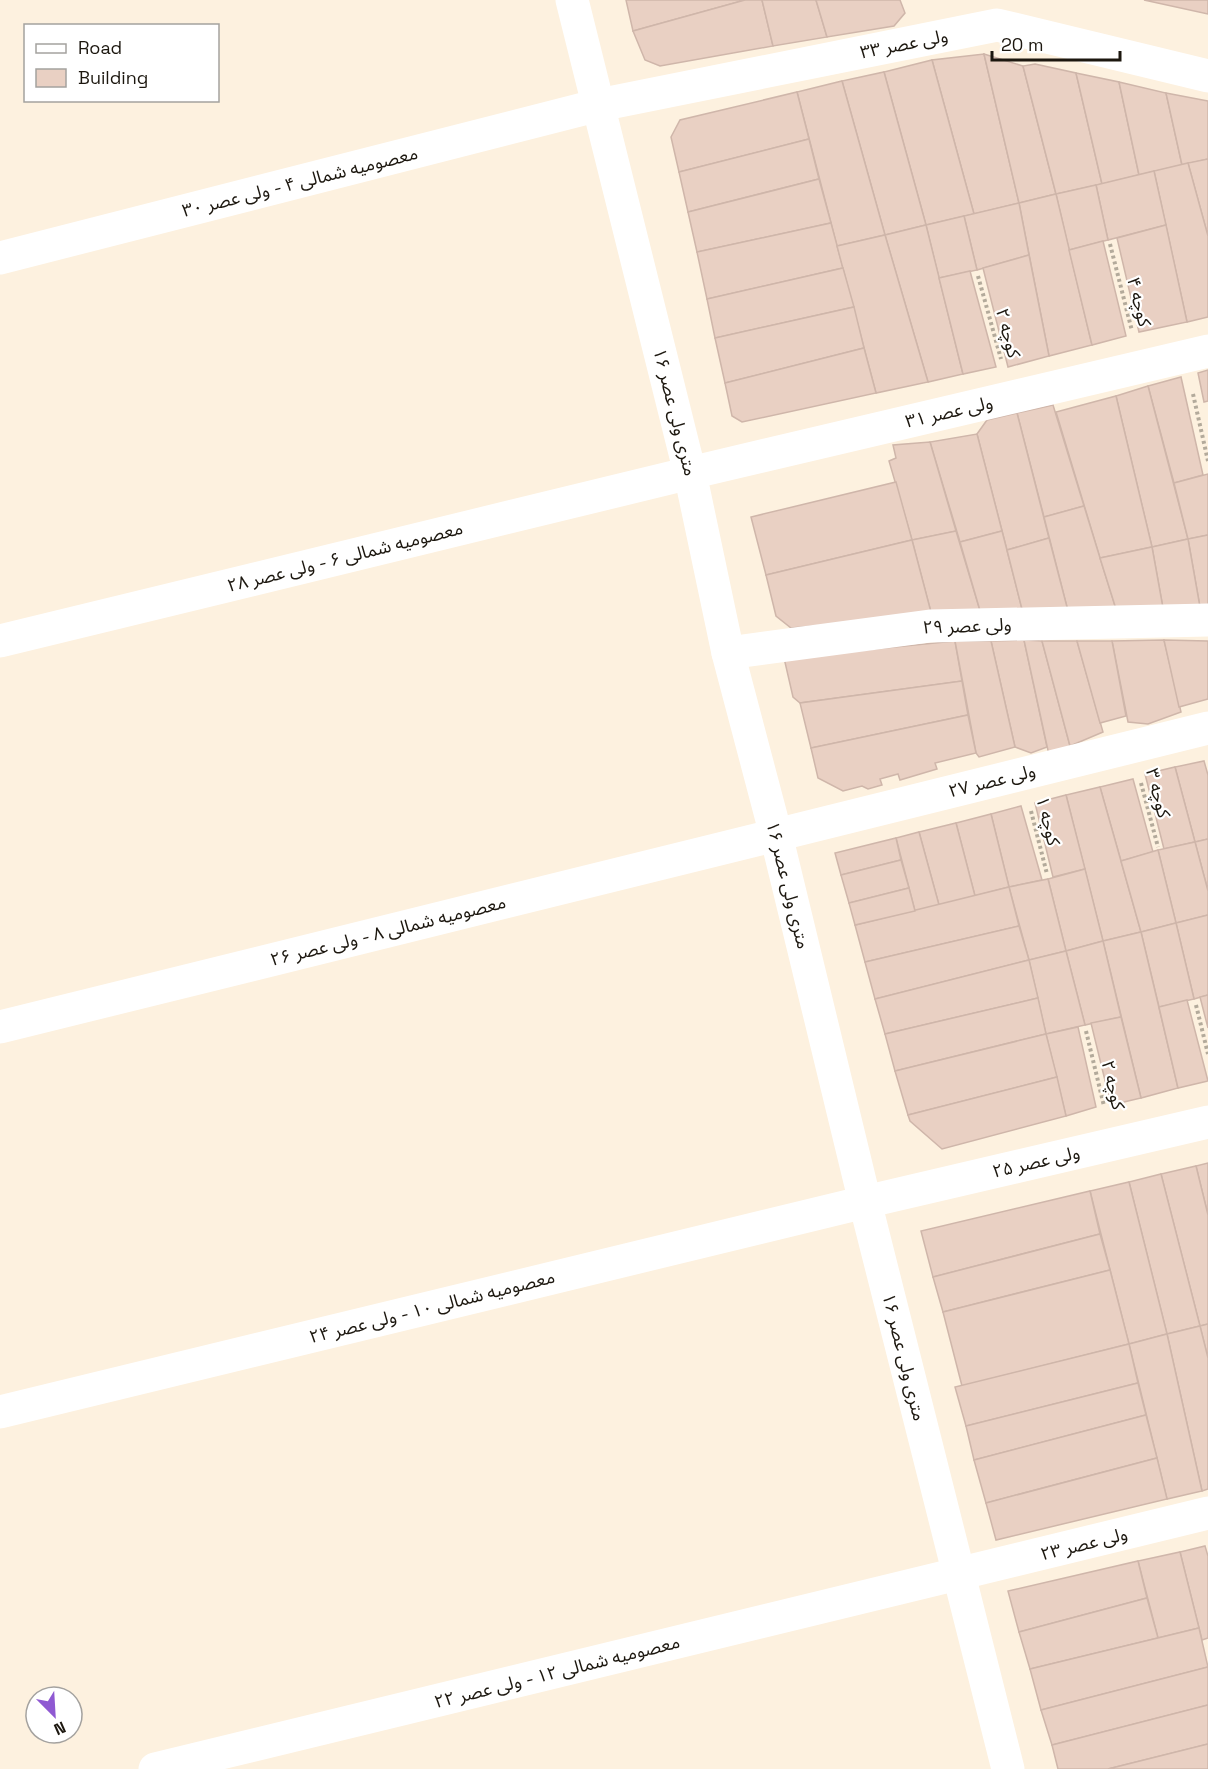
<svg xmlns="http://www.w3.org/2000/svg" width="1208" height="1769" font-family="'Space Grotesk','Noto Sans Arabic',sans-serif">
  <style>
    .building { fill: #e9d0c3; stroke: #cfb6aa; stroke-width: 1.5 }
    .lines { fill: none; stroke-linecap: round; stroke-linejoin: round }
    .path { stroke: #b3aa9b; stroke-width: 4; stroke-dasharray: 3 3; stroke-linecap: butt }
    .minor { stroke: #fff; stroke-width: 33 }
    .labels { text-anchor: middle; stroke-width: 4.5; stroke-linejoin: round; paint-order: stroke }
    .street-label { font-size: 18px; fill: #1c170f; stroke: #fff }
  </style>
  <rect width="100%" height="100%" fill="#fdf1df"/>
  <g class="building">
    <path d="M626,0H745L633,31Z"/>
    <path d="M745,0H762L773,46L660,66L645,60L633,31Z"/>
    <path d="M762,0H816L827,37L773,46Z"/>
    <path d="M816,0H900L905,13L894,26L827,37Z"/>
    <path d="M1144,0H1208V14Z"/>
    <path d="M984,54L1019,203L974,214L932,60Z"/>
    <path d="M984,54L1023,66L1056,194L1019,203Z"/>
    <path d="M932,60L974,214L926,225L884,72Z"/>
    <path d="M1035,64L1076,73L1102,184L1056,194L1023,66Z"/>
    <path d="M884,72L926,225L885,235L842,81Z"/>
    <path d="M1076,73L1119,82L1139,175L1102,184Z"/>
    <path d="M842,81L885,235L837,246L797,92Z"/>
    <path d="M1119,82L1166,93L1182,165L1139,175Z"/>
    <path d="M797,92L809,139L679,172L671,137L680,120Z"/>
    <path d="M1166,93L1208,101V159L1182,165Z"/>
    <path d="M809,139L819,179L688,212L679,172Z"/>
    <path d="M1208,159V236L1188,163Z"/>
    <path d="M1188,163L1208,236V317L1187,322L1154,171Z"/>
    <path d="M1154,171L1166,225L1108,240L1096,185Z"/>
    <path d="M819,179L831,223L697,252L688,212Z"/>
    <path d="M1096,185L1108,240L1069,250L1056,194Z"/>
    <path d="M1056,194L1092,345L1049,356L1019,203Z"/>
    <path d="M1019,203L1029,255L977,270L964,216Z"/>
    <path d="M964,216L977,270L939,278L926,225Z"/>
    <path d="M831,223L843,268L707,299L697,252Z"/>
    <path d="M926,225L963,374L928,382L885,235Z"/>
    <path d="M1166,225L1187,322L1139,332L1117,238Z"/>
    <path d="M885,235L928,382L876,393L837,246Z"/>
    <path d="M1103,241L1126,336L1092,345L1069,250Z"/>
    <path d="M1029,255L1049,356L1008,367L983,268Z"/>
    <path d="M843,268L854,307L715,338L707,299Z"/>
    <path d="M970,271L996,367L963,374L939,278Z"/>
    <path d="M854,307L864,348L725,383L715,338Z"/>
    <path d="M864,348L876,393L742,422L732,416L725,383Z"/>
    <path d="M1208,370V401L1204,402L1198,373Z"/>
    <path d="M1181,377L1203,475L1174,483L1148,386Z"/>
    <path d="M1148,386L1188,539L1152,547L1116,396Z"/>
    <path d="M1116,396L1152,547L1100,558L1056,412Z"/>
    <path d="M1053,405L1084,506L1044,517L1017,413Z"/>
    <path d="M1017,413L1049,538L1007,550L977,434L987,420Z"/>
    <path d="M977,434L1002,531L960,542L930,442Z"/>
    <path d="M930,442L956,531L912,540L889,461L896,458L893,445Z"/>
    <path d="M1208,474V535L1188,539L1174,483Z"/>
    <path d="M896,482L912,540L766,575L751,517Z"/>
    <path d="M1084,506L1100,558L1116,609L1068,611L1044,517Z"/>
    <path d="M956,531L981,614L932,616L912,540Z"/>
    <path d="M1002,531L1023,613L981,614L960,542Z"/>
    <path d="M1208,535V606L1200,607L1188,539Z"/>
    <path d="M1049,538L1068,611L1023,613L1007,550Z"/>
    <path d="M1188,539L1200,607L1163,608L1152,547Z"/>
    <path d="M912,540L932,616L791,628L776,616L766,575Z"/>
    <path d="M1152,547L1163,608L1116,609L1100,558Z"/>
    <path d="M1024,640L1047,747L1031,753L1015,747L991,641Z"/>
    <path d="M1024,640L1042,641L1070,746L1049,755Z"/>
    <path d="M1164,640L1181,712L1148,724L1128,722L1112,641Z"/>
    <path d="M1164,640L1208,641V699L1179,707Z"/>
    <path d="M955,641L962,681L800,703L793,697L784,658Z"/>
    <path d="M955,641H991L1015,747L979,757L976,753Z"/>
    <path d="M1042,641H1077L1103,732L1070,746Z"/>
    <path d="M1077,641H1112L1126,716L1100,723Z"/>
    <path d="M962,681L968,715L811,748L800,703Z"/>
    <path d="M968,715L976,753L935,763L937,769L900,780L898,774L880,779L882,785L868,789L862,786L843,791L818,778L811,748Z"/>
    <path d="M1204,761L1208,775V839L1195,842L1175,767Z"/>
    <path d="M1175,767L1195,842L1164,849L1145,774Z"/>
    <path d="M1133,779L1153,852L1121,861L1100,787Z"/>
    <path d="M1100,787L1141,932L1103,941L1066,795Z"/>
    <path d="M1066,795L1085,869L1053,877L1035,803Z"/>
    <path d="M1021,806L1042,880L1009,887L991,814Z"/>
    <path d="M991,814L1009,887L975,896L956,823Z"/>
    <path d="M956,823L975,896L939,905L919,832Z"/>
    <path d="M919,832L939,905L915,911L896,838Z"/>
    <path d="M896,838L901,860L841,875L835,853Z"/>
    <path d="M1208,839V891L1195,842Z"/>
    <path d="M1195,842L1208,891V915L1176,923L1158,850Z"/>
    <path d="M1158,850L1176,923L1141,932L1121,861Z"/>
    <path d="M901,860L909,888L849,903L841,875Z"/>
    <path d="M1085,869L1103,941L1066,951L1048,879Z"/>
    <path d="M1048,879L1066,951L1029,960L1009,887Z"/>
    <path d="M1009,887L1019,926L865,962L855,925Z"/>
    <path d="M909,888L915,911L855,925L849,903Z"/>
    <path d="M1208,915V995L1194,999L1176,923Z"/>
    <path d="M1176,923L1194,999L1159,1007L1141,932Z"/>
    <path d="M1019,926L1029,960L875,999L865,962Z"/>
    <path d="M1141,932L1178,1088L1141,1098L1103,941Z"/>
    <path d="M1103,941L1121,1017L1085,1025L1066,951Z"/>
    <path d="M1066,951L1085,1025L1046,1034L1029,960Z"/>
    <path d="M1029,960L1038,998L885,1034L875,999Z"/>
    <path d="M1208,995V1028L1200,997Z"/>
    <path d="M1038,998L1046,1034L895,1071L885,1034Z"/>
    <path d="M1187,1000L1208,1081L1178,1088L1159,1007Z"/>
    <path d="M1121,1017L1141,1098L1111,1105L1091,1023Z"/>
    <path d="M1078,1027L1096,1107L1066,1116L1046,1034Z"/>
    <path d="M1046,1034L1057,1077L908,1115L895,1071Z"/>
    <path d="M1057,1077L1066,1116L942,1149L910,1121L908,1115Z"/>
    <path d="M1208,1163V1215L1196,1166Z"/>
    <path d="M1196,1166L1208,1215V1324L1200,1326L1161,1174Z"/>
    <path d="M1161,1174L1200,1326L1167,1334L1129,1182Z"/>
    <path d="M1129,1182L1167,1334L1129,1344L1090,1191Z"/>
    <path d="M1090,1191L1100,1234L933,1277L921,1231Z"/>
    <path d="M1100,1234L1110,1270L943,1312L933,1277Z"/>
    <path d="M1110,1270L1129,1344L962,1386L943,1312Z"/>
    <path d="M1208,1324V1358L1200,1326Z"/>
    <path d="M1200,1326L1208,1358V1489L1202,1491L1167,1334Z"/>
    <path d="M1167,1334L1202,1491L1167,1499L1129,1344Z"/>
    <path d="M1129,1344L1138,1383L966,1426L955,1387Z"/>
    <path d="M1138,1383L1146,1415L974,1460L966,1426Z"/>
    <path d="M1146,1415L1157,1458L986,1503L974,1460Z"/>
    <path d="M1157,1458L1167,1499L996,1540L986,1503Z"/>
    <path d="M1205,1546L1208,1556V1638L1202,1640L1180,1552Z"/>
    <path d="M1180,1552L1199,1628L1158,1638L1138,1561Z"/>
    <path d="M1138,1561L1147,1598L1019,1632L1008,1591Z"/>
    <path d="M1147,1598L1158,1638L1030,1669L1019,1632Z"/>
    <path d="M1199,1628L1208,1667L1041,1710L1030,1669Z"/>
    <path d="M1208,1667V1705L1052,1745L1041,1710Z"/>
    <path d="M1208,1705V1744L1108,1769H1058L1052,1745Z"/>
    <path d="M1208,1744V1769H1108Z"/>
  </g>
  <g class="lines">
    <g class="path">
      <path d="M1110,244L1132,331"/>
      <path d="M978,276L1001,359"/>
      <path d="M1193,394L1208,461"/>
      <path d="M1141,783L1158,847"/>
      <path d="M1031,811L1047,874"/>
      <path d="M1196,1005L1208,1054"/>
      <path d="M1086,1031L1104,1106"/>
    </g>
    <g class="minor">
      <path d="M572,0L690,473L728,653L776,835L865,1202L1008,1769"/>
      <path d="M0,258L599,105L997,25L1208,76"/>
      <path d="M0,641L690,473L1208,351"/>
      <path d="M728,653L930,626L1208,620"/>
      <path d="M0,1027L1208,728"/>
      <path d="M0,1412L865,1202L1208,1122"/>
      <path d="M155,1769L1208,1513"/>
    </g>
  </g>
  <g class="labels">
    <g class="street-label">
      <text transform="translate(904 44) rotate(-11)" y="6">ولی عصر ۳۳</text>
      <text transform="translate(300 182) rotate(-14)" y="6">معصومیه شمالی ۴ - ولی عصر ۳۰</text>
      <text transform="translate(1139 302) rotate(76)" y="6">کوچه ۴</text>
      <text transform="translate(1008 333) rotate(75)" y="6">کوچه ۲</text>
      <text transform="translate(675 412) rotate(76)" y="6">۱۶ متری ولی عصر</text>
      <text transform="translate(949 412) rotate(-13)" y="6">ولی عصر ۳۱</text>
      <text transform="translate(345 557) rotate(-14)" y="6">معصومیه شمالی ۶ - ولی عصر ۲۸</text>
      <text transform="translate(967 626) rotate(-2)" y="6">ولی عصر ۲۹</text>
      <text transform="translate(992 781) rotate(-14)" y="6">ولی عصر ۲۷</text>
      <text transform="translate(1158 793) rotate(75)" y="6">کوچه ۳</text>
      <text transform="translate(1048 821) rotate(76)" y="6">کوچه ۱</text>
      <text transform="translate(788 885) rotate(76)" y="6">۱۶ متری ولی عصر</text>
      <text transform="translate(388 931) rotate(-14)" y="6">معصومیه شمالی ۸ - ولی عصر ۲۶</text>
      <text transform="translate(1113 1085) rotate(77)" y="6">کوچه ۲</text>
      <text transform="translate(1036 1162) rotate(-13)" y="6">ولی عصر ۲۵</text>
      <text transform="translate(432 1307) rotate(-14)" y="6">معصومیه شمالی ۱۰ - ولی عصر ۲۴</text>
      <text transform="translate(904 1357) rotate(76)" y="6">۱۶ متری ولی عصر</text>
      <text transform="translate(1084 1544) rotate(-14)" y="6">ولی عصر ۲۳</text>
      <text transform="translate(557 1672) rotate(-14)" y="6">معصومیه شمالی ۱۲ - ولی عصر ۲۲</text>
    </g>
  </g>
  <rect x="24" y="24" width="195" height="78" fill="#ffffff" stroke="#a4a29f" stroke-width="1.5"/>
  <rect x="36" y="44" width="30" height="9" fill="#ffffff" stroke="#a4a29f" stroke-width="1.5"/>
  <text x="78" y="54" font-size="18" fill="#1c170f">Road</text>
  <rect x="36" y="69" width="30" height="18" fill="#e9d0c3" stroke="#a4a29f" stroke-width="1.5"/>
  <text x="78" y="84" font-size="18" fill="#1c170f">Building</text>
  <g transform="translate(54 1715) rotate(156)"><circle r="28" fill="#ffffff" stroke="#a4a29f" stroke-width="1.5"/>
  <path d="M0-4.5L10 22L0 15L-10 22Z" fill="#8f59d2"/>
  <text y="-9" font-size="16" font-weight="bold" text-anchor="middle" fill="#1c170f">N</text>
  </g>
  <path d="M992 51v9h128v-9" fill="none" stroke="#1c170f" stroke-width="3"/>
  <text x="1001" y="51" font-size="18" fill="#1c170f" stroke="#ffffff" stroke-width="4.5" paint-order="stroke">20 m</text>
</svg>
